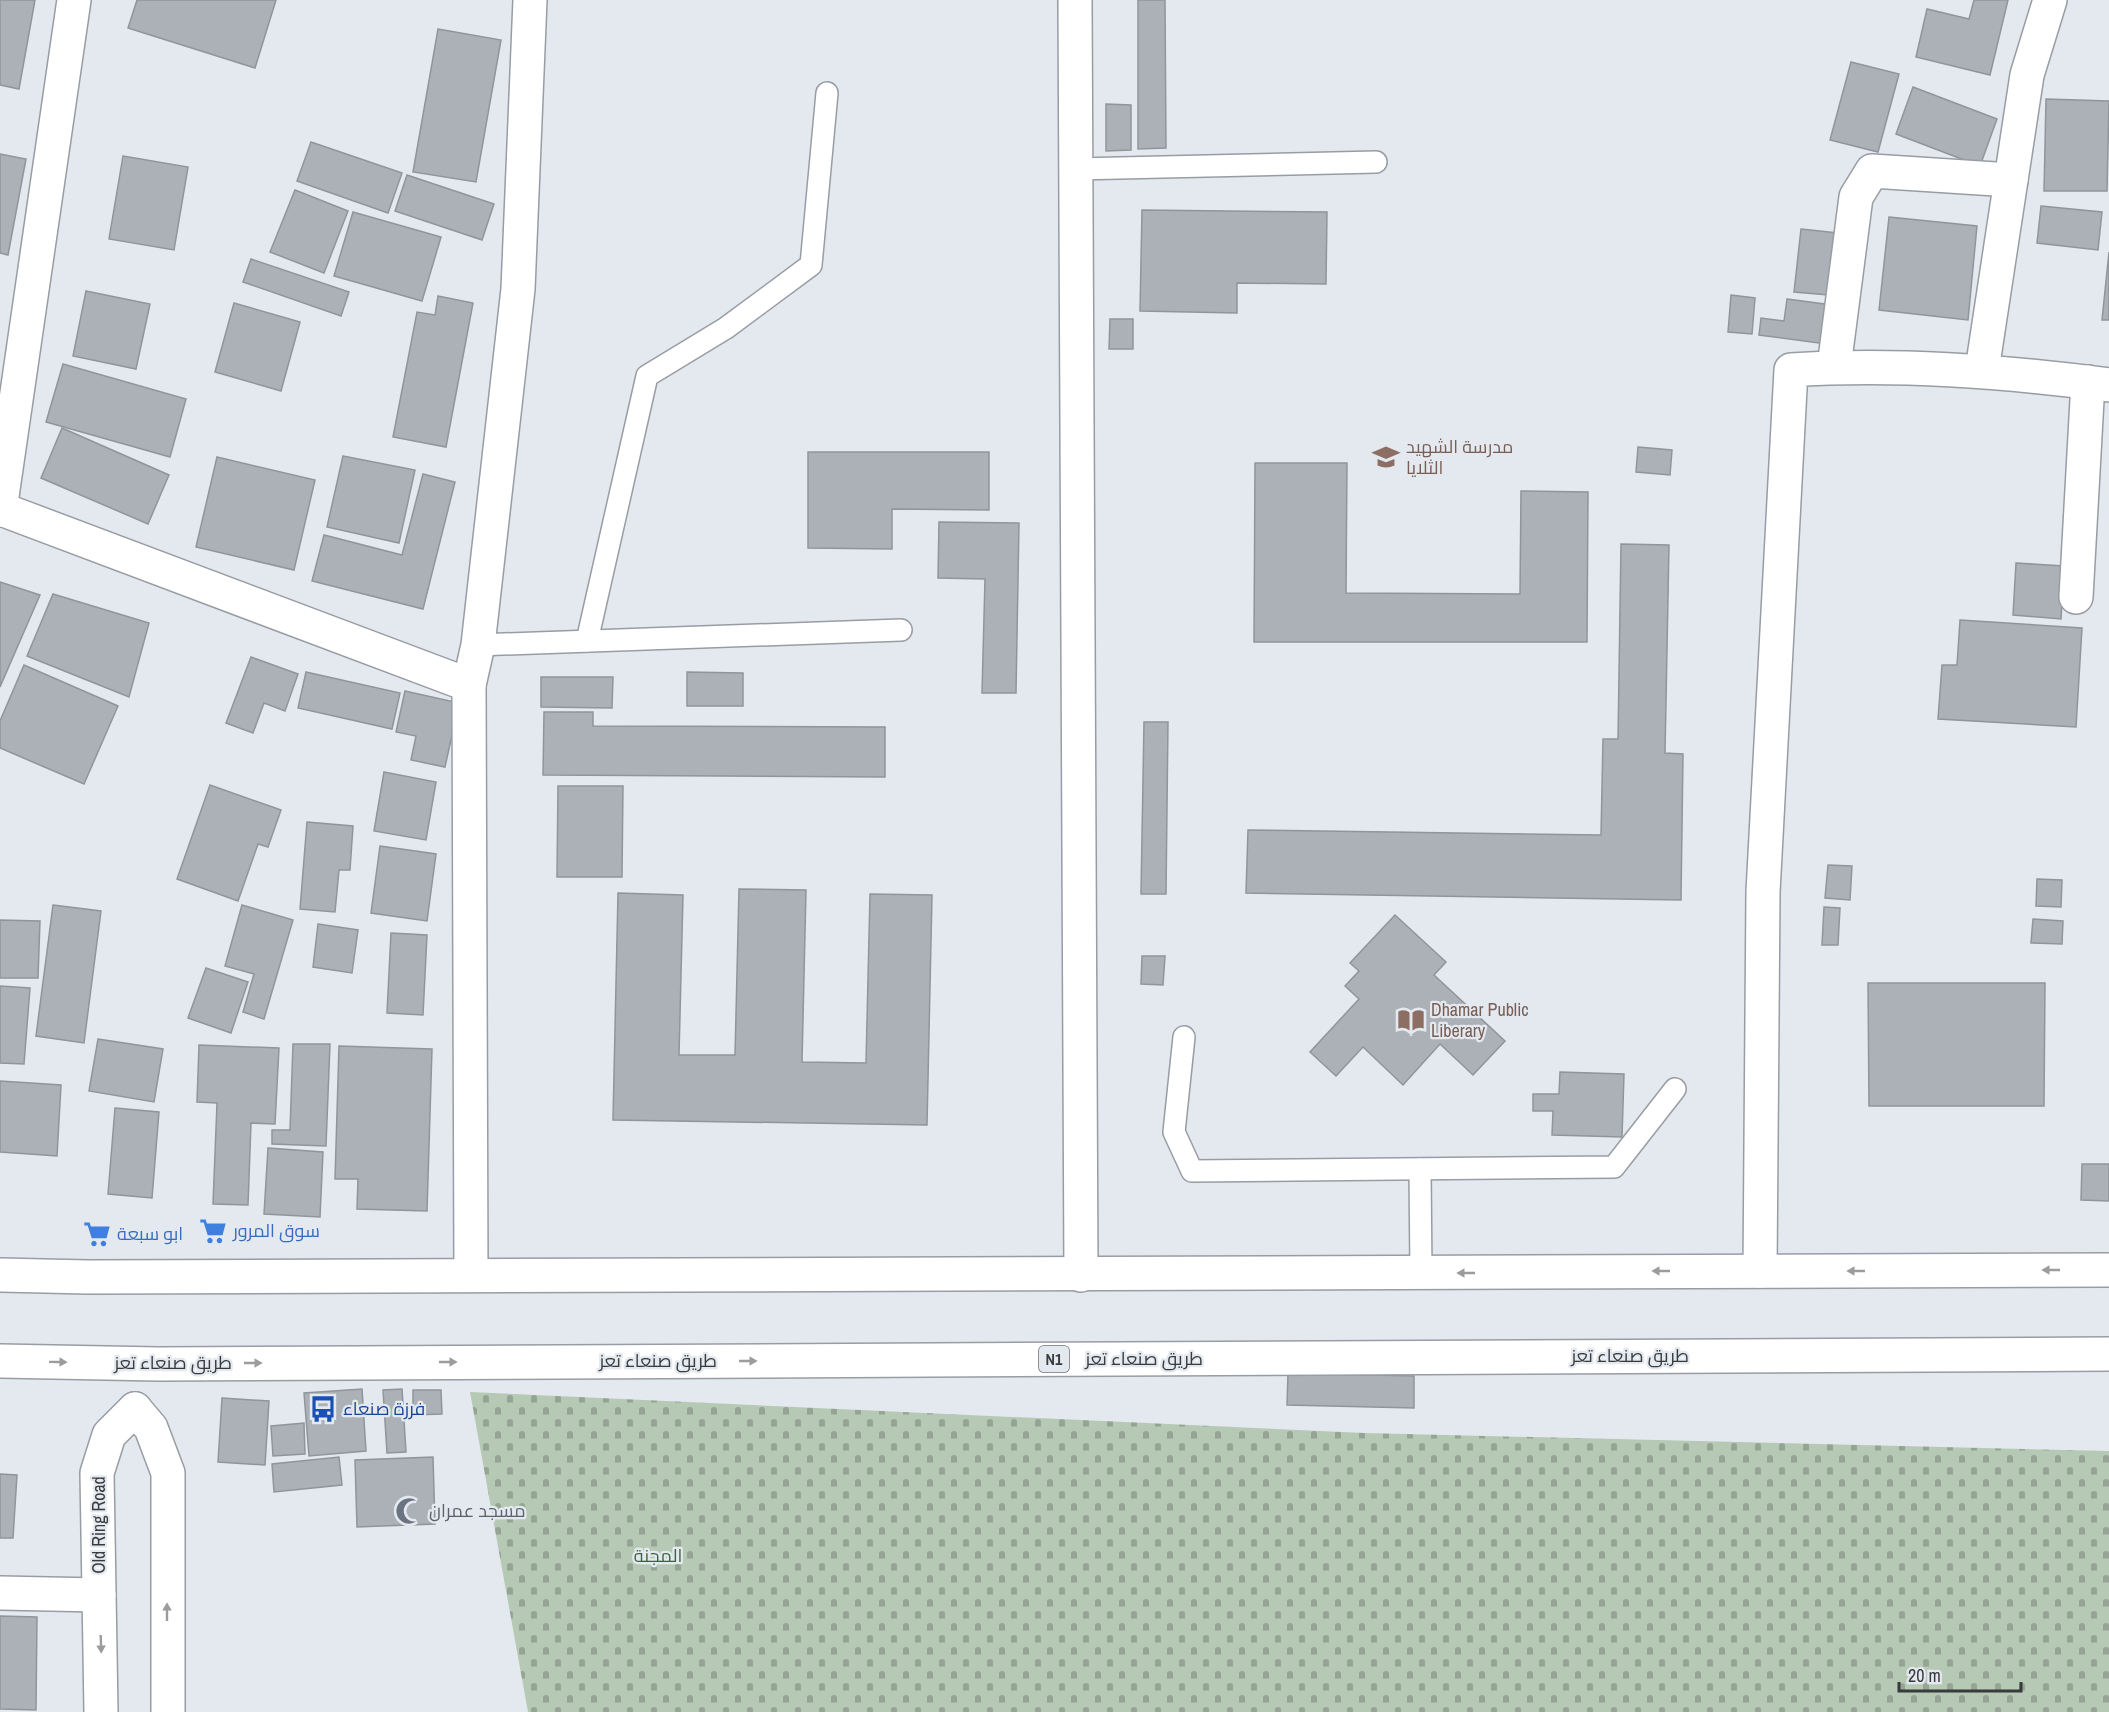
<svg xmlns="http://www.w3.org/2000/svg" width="2109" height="1712" font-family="'Archivo Narrow',Cairo,sans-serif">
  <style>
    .cemetery { fill: url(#cemetery-stones) }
    .building { fill: #acb1b7; stroke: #90959a; stroke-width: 1.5 }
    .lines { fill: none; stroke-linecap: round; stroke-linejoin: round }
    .lane-casing { stroke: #989da3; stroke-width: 24 }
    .street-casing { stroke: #989da3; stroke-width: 36 }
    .secondary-casing { stroke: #989da3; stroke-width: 36 }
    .highway-casing { stroke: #989da3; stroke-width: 36 }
    .lane { stroke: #fff; stroke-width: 21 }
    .street { stroke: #fff; stroke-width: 33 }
    .secondary { stroke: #fff; stroke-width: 33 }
    .highway { stroke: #fff; stroke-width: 33 }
    .oneway { fill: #9c9c9e }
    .labels { text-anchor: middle; stroke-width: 4.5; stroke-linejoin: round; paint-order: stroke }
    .shield { fill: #e4e9f0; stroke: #6c6e72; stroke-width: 1.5 }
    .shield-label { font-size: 16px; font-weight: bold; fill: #383a3c }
    .education-label { font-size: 18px; fill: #785e54; stroke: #e4e9f0; text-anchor: start }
    .shop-label { font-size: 18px; fill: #366cbe; stroke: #e4e9f0; text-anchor: start }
    .street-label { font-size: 18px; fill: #383a3c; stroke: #e4e9f0 }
    .transit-label { font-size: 18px; fill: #164399; stroke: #e4e9f0; text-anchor: start }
    .worship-label { font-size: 18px; fill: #5b616d; stroke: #e4e9f0; text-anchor: start }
    .park-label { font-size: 18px; fill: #3c623b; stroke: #e4e9f0 }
  </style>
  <defs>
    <pattern id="cemetery-stones" width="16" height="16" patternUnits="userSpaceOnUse" patternTransform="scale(1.5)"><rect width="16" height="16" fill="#b6c9b5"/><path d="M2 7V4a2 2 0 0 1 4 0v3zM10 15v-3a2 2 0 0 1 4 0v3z" fill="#95a494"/></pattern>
  </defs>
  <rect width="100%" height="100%" fill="#e4e9f0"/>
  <path class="cemetery" d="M470,1392L1364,1433L2109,1451V1712H528Z"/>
  <g class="building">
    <path d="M0,0H35L19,89L0,85Z"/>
    <path d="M137,0H276L255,68L128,28Z"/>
    <path d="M1138,0H1165L1166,148L1138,149Z"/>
    <path d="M1974,0H2008L1990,75L1916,57L1927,9L1969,19Z"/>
    <path d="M438,29L501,40L476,182L413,172Z"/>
    <path d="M1851,62L1899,74L1878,152L1830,140Z"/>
    <path d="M1913,87L1997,119L1980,166L1896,134Z"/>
    <path d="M2046,99L2109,101L2107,191H2044Z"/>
    <path d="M1106,104L1131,105V150L1106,151Z"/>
    <path d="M311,142L402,173L388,213L297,181Z"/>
    <path d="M0,154L26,159L8,255L0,253Z"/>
    <path d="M123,156L188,167L174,250L109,239Z"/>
    <path d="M407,175L494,204L482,240L395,211Z"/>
    <path d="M295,190L348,211L324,273L270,252Z"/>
    <path d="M2041,206L2102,212L2098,250L2037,243Z"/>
    <path d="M1142,210L1327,212L1326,284L1237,283V313L1140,311Z"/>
    <path d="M353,212L441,237L422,301L334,276Z"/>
    <path d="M1889,217L1977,226L1968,320L1879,310Z"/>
    <path d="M1801,229L1847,234L1840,296L1794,292Z"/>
    <path d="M2109,252V320H2102Z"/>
    <path d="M251,259L349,292L341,316L243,282Z"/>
    <path d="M86,291L150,304L136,369L73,356Z"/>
    <path d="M1731,295L1755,298L1752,334L1728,332Z"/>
    <path d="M438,296L473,303L446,447L393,437L417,312L435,315Z"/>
    <path d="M1787,299L1832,305L1826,344L1759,335L1761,318L1784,321Z"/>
    <path d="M234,303L300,322L281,391L215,372Z"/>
    <path d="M1110,319H1133V349H1109Z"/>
    <path d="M63,364L186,399L170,457L46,422Z"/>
    <path d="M62,428L169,475L148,524L41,478Z"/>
    <path d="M1638,447L1672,450L1670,475L1636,472Z"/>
    <path d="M808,452H989V510L892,509V549L808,548Z"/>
    <path d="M343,456L415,470L399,543L327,527Z"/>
    <path d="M217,457L315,480L294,570L196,547Z"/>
    <path d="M1255,463H1347L1346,593L1520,594L1521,491L1588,492L1587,642H1254Z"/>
    <path d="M423,474L455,482L423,609L312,581L324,535L402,555Z"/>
    <path d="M939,522L1019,523L1016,693H982L985,579L938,578Z"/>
    <path d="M1621,544L1669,545L1665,753L1683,754L1681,900L1246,893L1248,830L1601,835L1603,739H1618Z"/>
    <path d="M2016,563L2064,566L2061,619L2013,615Z"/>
    <path d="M0,582L40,595L0,687Z"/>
    <path d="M53,594L149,623L129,697L27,656Z"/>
    <path d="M1960,620L2082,628L2076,727L1938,719L1942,665H1957Z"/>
    <path d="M251,657L298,674L285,711L264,703L253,733L226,723Z"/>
    <path d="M24,665L118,706L84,784L0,748V721Z"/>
    <path d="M306,672L400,693L392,729L298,708Z"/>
    <path d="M687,672L743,673V706H687Z"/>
    <path d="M541,677H613L612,708L541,707Z"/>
    <path d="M405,691L459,703L445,767L411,760L416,736L396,732Z"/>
    <path d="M544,712H593V726L885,727V777L543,775Z"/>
    <path d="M1144,722H1168L1166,894H1141Z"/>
    <path d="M384,772L436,782L426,840L374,831Z"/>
    <path d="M210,785L281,810L268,847L258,844L238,901L177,879Z"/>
    <path d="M558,786H623L622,877H557Z"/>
    <path d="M307,822L353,826L350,870H339L335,912L300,909Z"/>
    <path d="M380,846L436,854L427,921L371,913Z"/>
    <path d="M1828,865L1852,866L1850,900L1825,898Z"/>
    <path d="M2037,879L2062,880L2061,907L2036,906Z"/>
    <path d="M739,889L806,890L802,1062L866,1063L870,894L932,895L927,1125L613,1120L618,893L683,895L679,1055H735Z"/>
    <path d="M53,905L101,911L84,1043L36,1036Z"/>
    <path d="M242,905L293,920L264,1019L243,1012L254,974L225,966Z"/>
    <path d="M1824,907L1840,908L1838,945H1822Z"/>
    <path d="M1395,915L1446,962L1434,975L1505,1041L1473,1075L1440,1044L1403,1085L1363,1047L1336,1076L1310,1052L1359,999L1345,986L1359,971L1350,963Z"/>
    <path d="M2033,919L2063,921L2062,944L2031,943Z"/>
    <path d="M0,920L40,921L38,978H0Z"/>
    <path d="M318,924L358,930L352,973L313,967Z"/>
    <path d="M391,933L427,935L423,1015L387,1013Z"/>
    <path d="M1142,956H1165L1163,985L1141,984Z"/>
    <path d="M206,968L248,982L231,1033L188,1018Z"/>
    <path d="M1868,983H2045L2044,1106H1869Z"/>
    <path d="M0,986L30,988L24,1064L0,1063Z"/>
    <path d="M98,1039L163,1049L154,1102L89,1091Z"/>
    <path d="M293,1044H330L326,1146L272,1144V1130H290Z"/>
    <path d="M199,1045L279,1048L275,1124L251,1123L248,1205L213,1204L217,1103L197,1102Z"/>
    <path d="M339,1046L432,1049L427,1211L357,1209L358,1179H335Z"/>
    <path d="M1560,1072L1624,1074L1622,1137L1552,1135L1553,1111H1533V1094H1559Z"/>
    <path d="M0,1081L61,1085L57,1156L0,1152Z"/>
    <path d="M115,1108L159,1112L152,1198L108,1194Z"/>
    <path d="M268,1148L323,1152L320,1217L264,1214Z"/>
    <path d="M2082,1164H2109V1201L2081,1200Z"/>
    <path d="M1288,1373L1414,1376V1408L1287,1405Z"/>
    <path d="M362,1389L366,1451L309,1456L304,1393Z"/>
    <path d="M402,1389L406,1452L387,1453L383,1390Z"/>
    <path d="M413,1390H441L442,1414L413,1415Z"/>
    <path d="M222,1398L269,1401L265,1465L218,1462Z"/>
    <path d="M304,1423L305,1454L273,1456L271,1426Z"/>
    <path d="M339,1457L342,1485L274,1492L272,1464Z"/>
    <path d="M433,1457L435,1524L357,1527L355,1460Z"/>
    <path d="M0,1474L17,1475L13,1538H0Z"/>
    <path d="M0,1616L37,1617L36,1710L0,1709Z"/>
  </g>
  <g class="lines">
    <defs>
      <g id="lane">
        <path d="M1076,169L1376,162"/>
        <path d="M587,641L647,376L726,328L811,265L827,93"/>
        <path d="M478,645L901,630"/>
        <path d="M1184,1037L1174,1132L1192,1171L1614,1167L1675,1089"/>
        <path d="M1420,1169L1421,1273"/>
      </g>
      <g id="street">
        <path d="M1075,0L1081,1275"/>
        <path d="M1834,367L1856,197L1872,171L2011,180"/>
        <path d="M1982,370L2027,75L2050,0"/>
        <path d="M1,509L469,685"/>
        <path d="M0,510L74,0"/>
        <path d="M2076,597L2088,382"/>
        <path d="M1760,1271L1763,892L1791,370C1897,363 2003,371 2109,385"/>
        <path d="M471,1275L469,685L478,645L518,289L530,0"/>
        <path d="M0,1593L99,1595"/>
      </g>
      <g id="secondary">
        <path d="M135,1409L151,1428L168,1473V1712"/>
        <path d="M101,1712L97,1473L109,1435L135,1409"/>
      </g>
      <g id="highway">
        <path d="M0,1275L88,1277L2109,1270"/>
        <path d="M0,1361L158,1364L2109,1354"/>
      </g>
    </defs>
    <use href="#lane" class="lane-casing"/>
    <use href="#street" class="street-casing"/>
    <use href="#secondary" class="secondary-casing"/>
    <use href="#highway" class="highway-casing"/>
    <use href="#lane" class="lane"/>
    <use href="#street" class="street"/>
    <use href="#secondary" class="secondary"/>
    <use href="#highway" class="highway"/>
  </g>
  <defs><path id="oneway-solid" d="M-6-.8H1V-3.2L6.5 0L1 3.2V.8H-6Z" transform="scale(1.5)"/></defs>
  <g class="oneway">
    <use href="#oneway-solid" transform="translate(2051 1270) rotate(180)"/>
    <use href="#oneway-solid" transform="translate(1661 1271) rotate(180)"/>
    <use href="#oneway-solid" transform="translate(1856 1271) rotate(180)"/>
    <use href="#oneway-solid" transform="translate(1466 1273) rotate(180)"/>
    <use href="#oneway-solid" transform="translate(748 1361)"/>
    <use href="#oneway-solid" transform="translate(58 1362) rotate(1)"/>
    <use href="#oneway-solid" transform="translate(448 1362)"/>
    <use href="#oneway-solid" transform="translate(253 1363)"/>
    <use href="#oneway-solid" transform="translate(167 1612) rotate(-90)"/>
    <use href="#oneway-solid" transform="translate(101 1644) rotate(88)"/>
  </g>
  <defs>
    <symbol id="school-bare" viewBox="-9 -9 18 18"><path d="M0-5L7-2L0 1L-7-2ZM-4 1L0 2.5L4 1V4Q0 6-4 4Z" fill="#8d6e63" stroke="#e4e9f0" stroke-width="2.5" paint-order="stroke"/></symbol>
    <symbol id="library-bare" viewBox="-9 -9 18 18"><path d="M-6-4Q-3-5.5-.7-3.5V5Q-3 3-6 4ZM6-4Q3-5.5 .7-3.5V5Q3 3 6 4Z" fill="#8d6e63" stroke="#e4e9f0" stroke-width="2.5" paint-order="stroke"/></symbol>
    <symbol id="supermarket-bare" viewBox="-9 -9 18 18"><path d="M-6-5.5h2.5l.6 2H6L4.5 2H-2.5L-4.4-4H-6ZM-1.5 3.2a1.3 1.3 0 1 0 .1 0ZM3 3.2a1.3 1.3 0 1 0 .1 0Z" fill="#3f7fe0" stroke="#e4e9f0" stroke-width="2.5" paint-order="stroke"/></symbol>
    <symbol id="bus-bare" viewBox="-9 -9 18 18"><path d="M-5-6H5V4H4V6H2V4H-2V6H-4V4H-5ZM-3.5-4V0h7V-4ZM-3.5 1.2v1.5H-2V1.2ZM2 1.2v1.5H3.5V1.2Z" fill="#1a4fb4" stroke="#e4e9f0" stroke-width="2.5" paint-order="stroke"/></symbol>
    <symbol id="mosque-bare" viewBox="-9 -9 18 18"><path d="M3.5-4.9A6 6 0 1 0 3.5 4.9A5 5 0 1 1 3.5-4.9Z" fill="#6b7280" stroke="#e4e9f0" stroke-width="2.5" paint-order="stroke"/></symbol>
  </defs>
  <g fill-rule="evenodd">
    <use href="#school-bare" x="1367" y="438" width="38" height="38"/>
    <use href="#library-bare" x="1392" y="1001" width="38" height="38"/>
    <use href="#supermarket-bare" x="194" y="1212" width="38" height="38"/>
    <use href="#supermarket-bare" x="78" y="1215" width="38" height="38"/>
    <use href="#bus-bare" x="304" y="1390" width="38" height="38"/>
    <use href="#mosque-bare" x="390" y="1492" width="38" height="38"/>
  </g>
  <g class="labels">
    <rect class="shield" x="1039" y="1346" width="30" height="26" rx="4.5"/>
    <g class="shield-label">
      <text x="1054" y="1365">N1</text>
    </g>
    <g class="education-label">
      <text x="1406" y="453">مدرسة الشهيد<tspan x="1406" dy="21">الثلايا</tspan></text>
      <text x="1431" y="1016">Dhamar Public<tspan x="1431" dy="21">Liberary</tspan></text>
    </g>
    <g class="shop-label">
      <text x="233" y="1237">سوق المرور</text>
      <text x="117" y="1240">ابو سبعة</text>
    </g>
    <g class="street-label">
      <text x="1630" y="1362">طريق صنعاء تعز</text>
      <text x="1144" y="1365">طريق صنعاء تعز</text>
      <text x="658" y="1367">طريق صنعاء تعز</text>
      <text x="173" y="1369">طريق صنعاء تعز</text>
      <text transform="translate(99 1525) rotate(-90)" y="6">Old Ring Road</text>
    </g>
    <g class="transit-label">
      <text x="343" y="1415">فرزة صنعاء</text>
    </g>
    <g class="worship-label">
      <text x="429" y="1517">مسجد عمران</text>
    </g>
    <g class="park-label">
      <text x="658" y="1562">المجنة</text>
    </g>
  </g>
  <path d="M1899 1682v9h122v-9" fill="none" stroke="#383a3c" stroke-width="3"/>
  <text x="1908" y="1682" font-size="18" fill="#383a3c" stroke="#e4e9f0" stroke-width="4.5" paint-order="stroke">20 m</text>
</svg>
